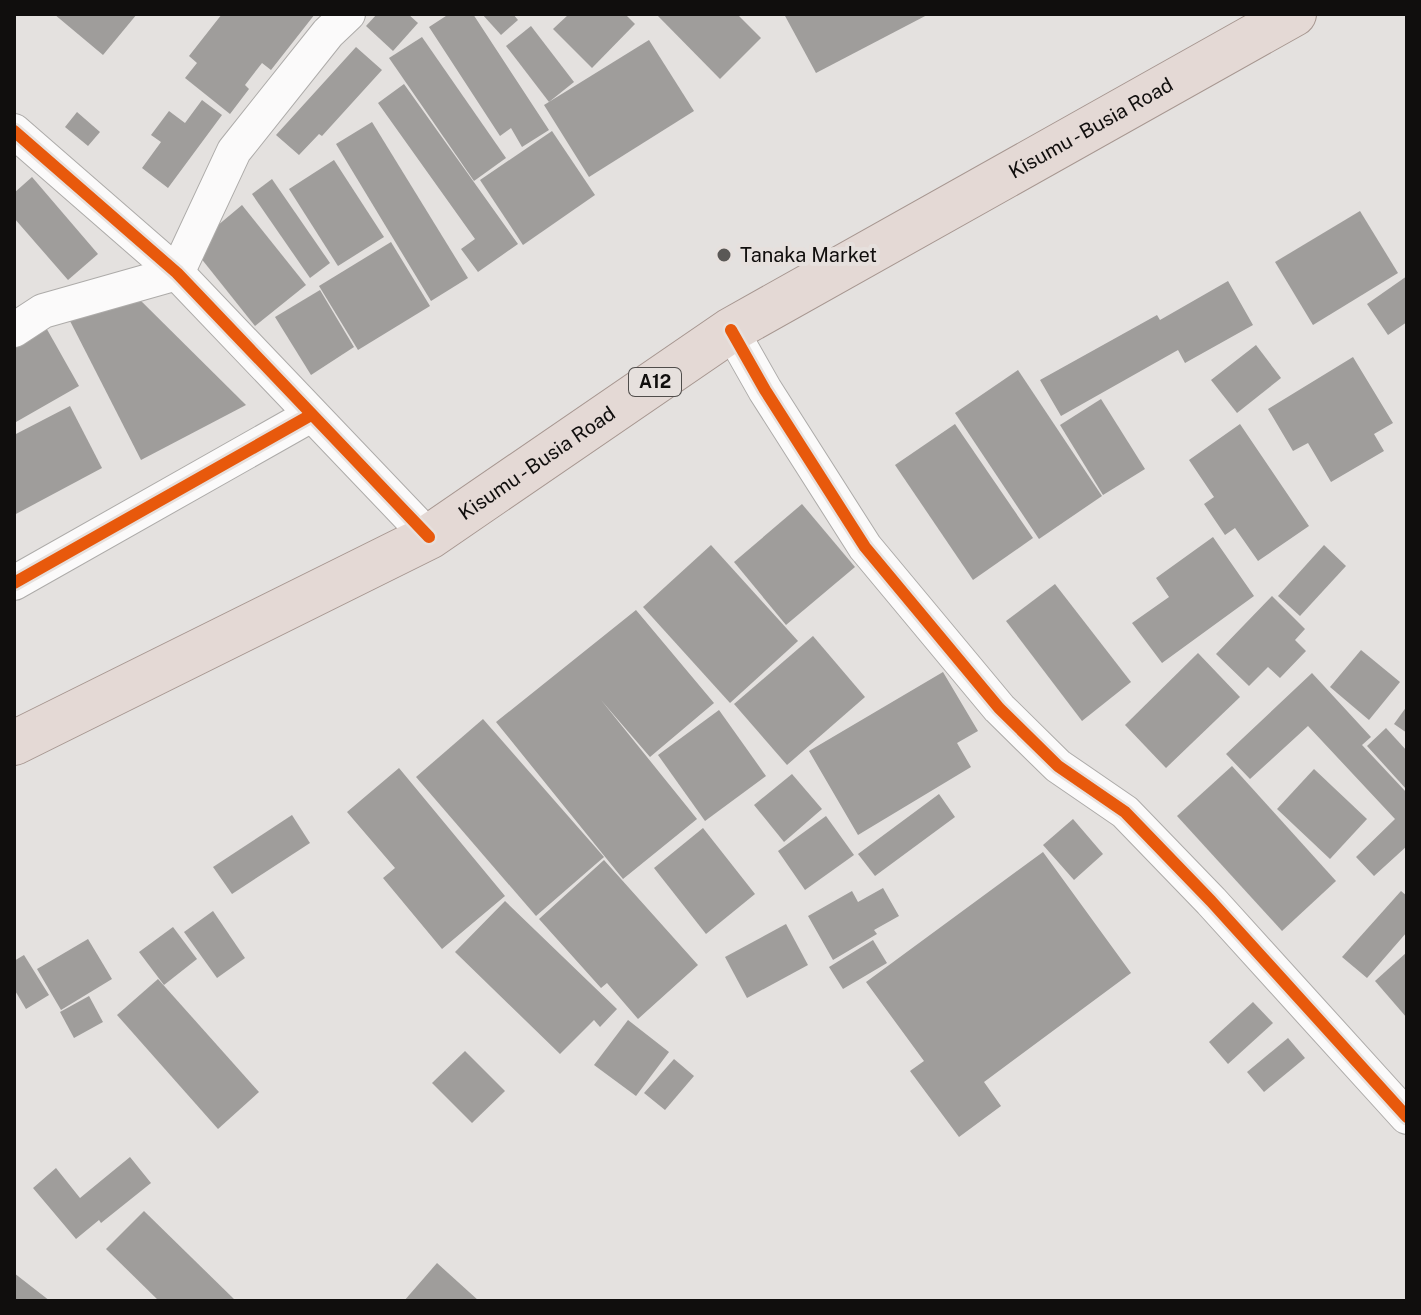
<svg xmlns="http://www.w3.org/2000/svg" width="1421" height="1315" font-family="'Public Sans',sans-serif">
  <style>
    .building { fill: #9f9d9b }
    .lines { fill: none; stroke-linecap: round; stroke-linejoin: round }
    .minor-casing { stroke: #adaba9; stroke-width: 36 }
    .trunk-casing { stroke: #a79791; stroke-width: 46 }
    .minor { stroke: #fbfafa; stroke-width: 34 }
    .trunk { stroke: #e4d9d5; stroke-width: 44 }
    .cycleway-casing { stroke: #e6e0dd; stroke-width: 17 }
    .cycleway { stroke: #e8590c; stroke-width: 12 }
    .poi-dot { fill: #5a5856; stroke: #e6e0dd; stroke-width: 3 }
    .labels { text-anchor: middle; stroke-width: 8; stroke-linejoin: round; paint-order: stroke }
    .shield { fill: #e6e0dd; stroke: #504d4b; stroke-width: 2 }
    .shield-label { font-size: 18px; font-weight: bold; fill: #100e0d }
    .street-label { font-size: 20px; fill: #100e0d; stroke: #e6e0dd }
    .poi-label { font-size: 20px; fill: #100e0d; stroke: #e6e0dd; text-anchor: start }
  </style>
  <rect width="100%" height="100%" fill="#e4e1df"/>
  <g class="building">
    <path d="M54,14H137L103,55Z"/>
    <path d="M222,14H315L271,70L262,63L245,85L249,89L230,114L185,78L197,63L189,56Z"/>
    <path d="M377,14H408L418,23L393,51L366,26Z"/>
    <path d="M449,14H473L549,130L522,147L511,128L500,136L429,27Z"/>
    <path d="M482,14H513L518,20L501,35Z"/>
    <path d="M569,14H625L635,24L592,68L553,29Z"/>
    <path d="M656,14H737L761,38L720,79Z"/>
    <path d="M784,14H929L816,73Z"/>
    <path d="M531,26L574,82L549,102L506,46Z"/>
    <path d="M422,37L506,158L474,181L389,58Z"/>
    <path d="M649,40L694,111L589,177L544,105Z"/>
    <path d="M356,47L382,70L322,136L319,134L299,155L276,135Z"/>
    <path d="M404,84L518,244L478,272L461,249L475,239L378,103Z"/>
    <path d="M202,100L222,115L168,188L142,168L161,142L151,135L169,111L185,123Z"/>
    <path d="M77,112L100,132L88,146L65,127Z"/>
    <path d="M372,122L468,278L431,301L336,144Z"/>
    <path d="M552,131L595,195L523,245L480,180Z"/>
    <path d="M334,160L384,237L338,266L289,189Z"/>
    <path d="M32,177L98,254L68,280L14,218V193Z"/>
    <path d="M272,179L330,263L310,278L252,194Z"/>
    <path d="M242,205L306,285L255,326L192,247Z"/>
    <path d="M1360,211L1398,273L1313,325L1275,262Z"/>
    <path d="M391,242L430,306L358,350L319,286Z"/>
    <path d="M1407,276V322L1388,335L1367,304Z"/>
    <path d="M1228,281L1253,325L1185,363L1178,350L1061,416L1040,380L1157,315L1160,320Z"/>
    <path d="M320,290L354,347L311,375L275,317Z"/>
    <path d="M132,292L246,405L141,460L70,321Z"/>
    <path d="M44,324L79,386L16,422L14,341Z"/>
    <path d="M1256,345L1281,378L1237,413L1211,380Z"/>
    <path d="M1353,357L1393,423L1374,434L1384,451L1331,482L1308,443L1293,451L1268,409Z"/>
    <path d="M1018,370L1102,496L1039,539L955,413Z"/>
    <path d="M1101,399L1145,469L1103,495L1060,425Z"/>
    <path d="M70,406L102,468L14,515V435Z"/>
    <path d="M955,424L1033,538L973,580L895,465Z"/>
    <path d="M1240,424L1309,526L1258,561L1235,528L1225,535L1204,504L1214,497L1189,460Z"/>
    <path d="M802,504L855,567L786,625L734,562Z"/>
    <path d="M1213,537L1254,596L1162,663L1132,623L1169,597L1156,578Z"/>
    <path d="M711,545L798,641L730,703L643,607Z"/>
    <path d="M1324,545L1346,566L1300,616L1278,596Z"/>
    <path d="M1055,584L1131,682L1082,721L1006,621Z"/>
    <path d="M1272,596L1305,629L1295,640L1306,651L1280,678L1268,667L1249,686L1216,654Z"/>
    <path d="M636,610L714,703L650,757L601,700L697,819L623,879L496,722Z"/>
    <path d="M813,636L865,697L787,765L734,704Z"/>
    <path d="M1361,650L1400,682L1369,720L1330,687Z"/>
    <path d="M1198,653L1240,697L1166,768L1125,725Z"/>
    <path d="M943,672L978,731L957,743L971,767L858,835L809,751Z"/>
    <path d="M1312,673L1371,737L1362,745L1407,793V846L1374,876L1356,857L1395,819L1308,726L1250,779L1226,754Z"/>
    <path d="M1407,706V733L1394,724Z"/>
    <path d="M719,710L766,776L705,821L658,755Z"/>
    <path d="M483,719L604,857L536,916L416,777Z"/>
    <path d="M1386,728L1407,751V790L1367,746Z"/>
    <path d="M1232,766L1336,881L1282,931L1177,816Z"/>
    <path d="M399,768L505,896L442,949L383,878L395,868L347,812Z"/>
    <path d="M1314,769L1367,819L1330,859L1277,809Z"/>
    <path d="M792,774L822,809L784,842L754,805Z"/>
    <path d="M939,794L955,817L875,876L858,854Z"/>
    <path d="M292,815L310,843L232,894L213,867Z"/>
    <path d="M826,816L854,855L805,890L778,851Z"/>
    <path d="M1073,819L1103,854L1074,880L1043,845Z"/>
    <path d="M703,828L755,894L706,934L654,868Z"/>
    <path d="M1043,852L1131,973L984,1082L1001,1106L959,1137L910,1071L924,1061L866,982Z"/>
    <path d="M604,860L698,965L638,1019L607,983L601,988L539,919Z"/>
    <path d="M883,888L899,916L874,930L877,934L833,960L808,916L852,891L858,902Z"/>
    <path d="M1401,891L1407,896V932L1367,978L1342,957Z"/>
    <path d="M505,901L617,1009L600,1027L594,1020L560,1054L455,952Z"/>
    <path d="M213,911L245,958L217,978L184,932Z"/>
    <path d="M786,924L808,965L747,998L725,957Z"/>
    <path d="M173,927L197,959L164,985L139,952Z"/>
    <path d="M88,939L112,979L61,1010L37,969Z"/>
    <path d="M873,940L887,963L843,989L829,967Z"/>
    <path d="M1407,952V1018L1375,981Z"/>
    <path d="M24,955L49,995L26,1009L14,989V961Z"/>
    <path d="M158,979L259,1092L218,1129L117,1015Z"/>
    <path d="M89,996L103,1022L74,1038L60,1012Z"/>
    <path d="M1253,1002L1273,1023L1228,1064L1209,1042Z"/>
    <path d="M628,1020L669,1052L636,1096L594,1065Z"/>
    <path d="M1288,1038L1305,1058L1264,1092L1247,1072Z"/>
    <path d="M465,1051L505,1091L472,1123L432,1083Z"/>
    <path d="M674,1059L694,1076L665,1110L644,1093Z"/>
    <path d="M130,1157L151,1183L101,1223L99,1220L76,1239L33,1188L56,1168L80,1198Z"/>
    <path d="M144,1211L236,1301H159L106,1249Z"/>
    <path d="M437,1263L479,1301H404Z"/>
    <path d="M14,1273L50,1301H14Z"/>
  </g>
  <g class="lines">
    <defs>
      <g id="minor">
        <path d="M14,131L177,273L429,537"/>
        <path d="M14,330L43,311L177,273L234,151L328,33L348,14"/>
        <path d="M731,330L765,390L865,547L999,708L1058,766L1125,812L1211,901L1407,1117"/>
        <path d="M14,583L311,415"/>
      </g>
      <g id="trunk">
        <path id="s1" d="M14,743L429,537L731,330L1294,14"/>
      </g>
    </defs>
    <use href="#minor" class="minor-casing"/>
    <use href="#trunk" class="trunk-casing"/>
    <use href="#minor" class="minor"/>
    <use href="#trunk" class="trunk"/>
    <defs>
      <g id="cycleway">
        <path d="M14,131L177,273L429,537"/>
        <path d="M731,330L765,390L865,547L999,708L1058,766L1125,812L1211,901L1407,1117"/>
        <path d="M14,583L311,415"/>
      </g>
    </defs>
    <use href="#cycleway" class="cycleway-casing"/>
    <use href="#cycleway" class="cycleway"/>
  </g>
  <circle class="poi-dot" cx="724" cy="255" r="8"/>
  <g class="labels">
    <rect class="shield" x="629" y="368" width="52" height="28" rx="6"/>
    <g class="shield-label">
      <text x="655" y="388">A12</text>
    </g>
    <g class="street-label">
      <text dy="7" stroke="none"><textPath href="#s1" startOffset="1242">Kisumu - Busia Road</textPath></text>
      <text dy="7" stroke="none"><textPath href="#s1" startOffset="594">Kisumu - Busia Road</textPath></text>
    </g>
    <g class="poi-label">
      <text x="740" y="262">Tanaka Market</text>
    </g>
  </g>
  <rect width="1421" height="1315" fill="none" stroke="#100e0d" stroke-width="32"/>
</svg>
